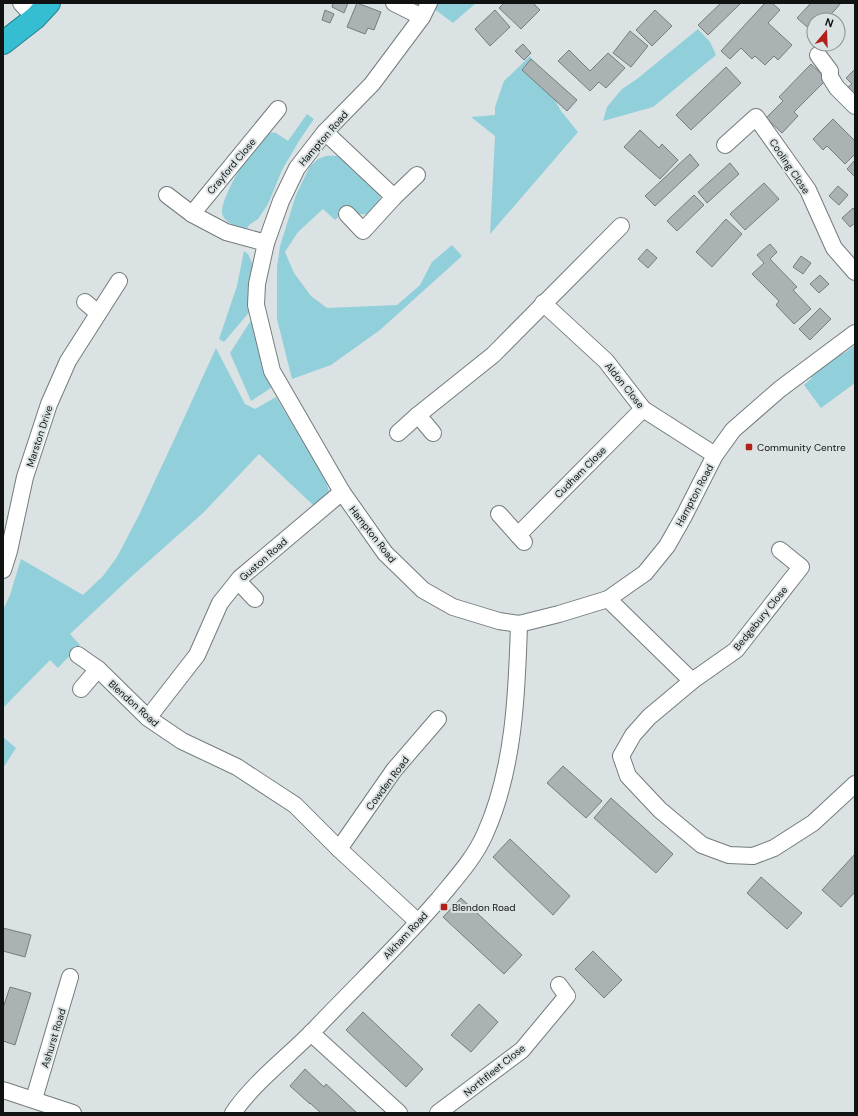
<svg xmlns="http://www.w3.org/2000/svg" width="858" height="1116" font-family="'DM Sans',sans-serif">
  <style>
    .grass { fill: #91d0da }
    .building { fill: #abb2b3; stroke: #767d7e }
    .lines { fill: none; stroke-linecap: round; stroke-linejoin: round }
    .minor-casing { stroke: #747b7c; stroke-width: 18 }
    .highway-casing { stroke: #28828e; stroke-width: 24 }
    .minor { stroke: #fff; stroke-width: 16 }
    .highway { stroke: #35bdd1; stroke-width: 22 }
    .poi-dot { fill: #b02119; stroke: #dbe2e3; stroke-width: 1.5 }
    .labels { text-anchor: middle; stroke-width: 4; stroke-linejoin: round; paint-order: stroke }
    .street-label { font-size: 10px; fill: #111313; stroke: #dbe2e3 }
    .poi-label { font-size: 10px; fill: #111313; stroke: #dbe2e3; text-anchor: start }
  </style>
  <rect width="100%" height="100%" fill="#dbe2e3"/>
  <g class="grass">
    <path d="M429,3H476L453,23L429,5Z"/>
    <path d="M698,29L710,42L716,55L653,107L603,121L607,107L622,89L637,79Z"/>
    <path d="M530,56L561,111L578,132L490,234L495,136L471,117L495,115V107L504,81Z"/>
    <path d="M307,114L314,119L299,141L282,170L268,204L258,219L249,225L246,230C239,227 227,224 223,216C217,207 240,167 247,158C253,149 262,141 269,132L276,133L288,141Z"/>
    <path d="M326,156C331,156 339,155 344,158C348,159 376,187 378,190C379,192 381,197 380,199C378,217 358,218 347,208L335,220L323,209L298,232L285,252L294,273L311,296L327,308L397,305L420,285L432,262L452,245L462,256L380,330L331,365L292,379L277,319V267L280,246L296,195L310,166L318,159Z"/>
    <path d="M244,251L248,254L253,265L252,309L224,342L219,339L237,286Z"/>
    <path d="M255,314L271,388L251,401L230,353Z"/>
    <path d="M855,345V383L821,408L804,385L812,378L807,369L846,352Z"/>
    <path d="M216,348L245,404L255,409L276,397L326,480L329,492L324,503L313,505L259,454L203,513L132,576L70,634L80,645L58,668L50,660L3,708V610L10,595L21,559L83,595L103,576L117,557L139,515L174,440Z"/>
    <path d="M3,737L16,748L3,768Z"/>
  </g>
  <g class="building">
    <path d="M333,3H348L344,13L332,7Z"/>
    <path d="M357,3L381,12L374,30L368,28L365,34L347,27Z"/>
    <path d="M504,3H533L540,10L521,29L499,8Z"/>
    <path d="M721,3H741L708,35L698,25Z"/>
    <path d="M765,3H772L780,10L768,23L792,45L778,60L774,56L765,65L755,56L752,59L741,48L730,59L721,51Z"/>
    <path d="M811,3H841L826,20H814V33L797,18Z"/>
    <path d="M325,10L334,14L330,23L322,20Z"/>
    <path d="M495,10L510,27L490,46L475,29Z"/>
    <path d="M655,10L672,26L652,46L636,30Z"/>
    <path d="M630,31L648,46L631,67L613,53Z"/>
    <path d="M523,44L531,53L524,60L515,51Z"/>
    <path d="M569,50L590,71L608,53L625,68L606,88L599,82L590,91L558,61Z"/>
    <path d="M531,59L577,100L567,111L522,70Z"/>
    <path d="M811,64L827,79L794,112L798,116L782,133L766,118L783,101L779,97Z"/>
    <path d="M726,67L741,83L691,130L676,115Z"/>
    <path d="M855,69V96L847,88L852,84L846,78Z"/>
    <path d="M833,119L855,141V154L845,164L827,146L823,150L813,139Z"/>
    <path d="M640,130L659,148L662,144L678,160L660,179L624,147Z"/>
    <path d="M690,154L699,165L655,206L645,196Z"/>
    <path d="M855,160V177L847,169Z"/>
    <path d="M730,163L739,174L707,203L698,192Z"/>
    <path d="M764,183L779,199L745,230L730,214Z"/>
    <path d="M838,186L848,195L839,205L829,196Z"/>
    <path d="M694,195L704,205L677,231L667,221Z"/>
    <path d="M853,208L855,211V223L850,227L842,218Z"/>
    <path d="M726,219L742,234L712,267L696,252Z"/>
    <path d="M770,244L777,252L770,259L797,287L793,290L811,309L794,324L776,305L779,301L752,274L764,263L757,255Z"/>
    <path d="M647,249L657,258L648,268L638,259Z"/>
    <path d="M801,256L811,263L803,274L793,267Z"/>
    <path d="M820,275L829,284L819,293L810,284Z"/>
    <path d="M820,308L831,319L810,340L799,329Z"/>
    <path d="M563,766L602,801L586,818L547,783Z"/>
    <path d="M611,798L673,854L656,873L594,818Z"/>
    <path d="M510,839L570,896L553,915L493,857Z"/>
    <path d="M855,854V892L841,907L822,890Z"/>
    <path d="M761,877L802,913L787,929L747,893Z"/>
    <path d="M461,898L522,955L504,974L443,917Z"/>
    <path d="M3,928L31,935L25,957L3,951Z"/>
    <path d="M593,951L622,980L604,998L575,969Z"/>
    <path d="M10,987L31,993L15,1045L3,1041V1008Z"/>
    <path d="M479,1004L498,1022L471,1052L451,1035Z"/>
    <path d="M363,1012L423,1069L406,1087L346,1030Z"/>
    <path d="M305,1069L324,1087L326,1084L357,1113H321L310,1103V1104L290,1086Z"/>
  </g>
  <g class="lines">
    <defs>
      <g id="minor">
        <path d="M21,3L35,18"/>
        <path d="M394,3L422,17"/>
        <path d="M429,3L422,17L372,84L325,132L297,168L281,201L266,243L257,284L256,305L272,371L342,492L385,553L423,590L453,607L499,621L519,624L559,614L608,599L645,573L667,546L684,516L715,455L733,430L780,389L855,333"/>
        <path d="M818,55L830,71V77L837,88L855,106"/>
        <path d="M325,132L394,197"/>
        <path d="M725,145L756,117L808,190L834,248L855,272"/>
        <path d="M167,195L192,214L226,232L266,243"/>
        <path d="M192,214L278,109"/>
        <path d="M347,214L363,231L394,197L417,175"/>
        <path d="M85,302L98,313"/>
        <path d="M543,303L606,361L643,409L715,455"/>
        <path d="M418,415L433,433"/>
        <path d="M398,433L418,415L493,355L621,226"/>
        <path d="M499,514L524,542"/>
        <path d="M518,535L643,409"/>
        <path d="M780,550L801,567L736,650L692,681L649,717L633,735L621,756L628,776L660,810L702,845L729,855L753,856L774,848L813,823L855,784"/>
        <path d="M3,570L9,551L25,477L49,404L68,361L119,281"/>
        <path d="M238,581L255,599"/>
        <path d="M608,599L692,681"/>
        <path d="M78,655L98,669L148,718L182,741L237,767L295,805L339,849L418,922"/>
        <path d="M81,689L98,669"/>
        <path d="M148,718L197,655L220,603L240,578L342,492"/>
        <path d="M339,849L394,770L438,719"/>
        <path d="M311,1033L399,1113"/>
        <path d="M3,1090L73,1113"/>
        <path d="M34,1099L70,977"/>
        <path d="M233,1113C255,1081 288,1057 315,1029C356,986 399,945 438,900C455,879 474,859 485,834C514,770 517,693 519,624"/>
        <path d="M438,1113L522,1050L567,996L559,985"/>
      </g>
      <path id="highway" d="M3,43L35,18L49,3"/>
    </defs>
    <use href="#minor" class="minor-casing"/>
    <use href="#highway" class="highway-casing"/>
    <use href="#minor" class="minor"/>
    <use href="#highway" class="highway"/>
  </g>
  <g class="poi-dot">
    <rect x="745" y="443" width="8" height="8" rx="2"/>
    <rect x="440" y="903" width="8" height="8" rx="2"/>
  </g>
  <g class="labels">
    <g class="street-label">
      <text transform="translate(323 138) rotate(-49)" y="4">Hampton Road</text>
      <text transform="translate(231 166) rotate(-50)" y="4">Crayford Close</text>
      <text transform="translate(790 166) rotate(56)" y="4">Cooling Close</text>
      <text transform="translate(625 385) rotate(51)" y="4">Aldon Close</text>
      <text transform="translate(39 436) rotate(-72)" y="4">Marston Drive</text>
      <text transform="translate(580 472) rotate(-45)" y="4">Cudham Close</text>
      <text transform="translate(694 495) rotate(-62)" y="4">Hampton Road</text>
      <text transform="translate(373 534) rotate(52)" y="4">Hampton Road</text>
      <text transform="translate(263 559) rotate(-41)" y="4">Guston Road</text>
      <text transform="translate(760 618) rotate(-51)" y="4">Bedgebury Close</text>
      <text transform="translate(134 703) rotate(42)" y="4">Blendon Road</text>
      <text transform="translate(387 783) rotate(-53)" y="4">Cowden Road</text>
      <text transform="translate(405 935) rotate(-47)" y="4">Alkham Road</text>
      <text transform="translate(53 1038) rotate(-73)" y="4">Ashurst Road</text>
      <text transform="translate(494 1070) rotate(-39)" y="4">Northfleet Close</text>
    </g>
    <g class="poi-label">
      <text x="757" y="451">Community Centre</text>
      <text x="452" y="911">Blendon Road</text>
    </g>
  </g>
  <rect width="858" height="1116" fill="none" stroke="#111313" stroke-width="8"/>
  <g transform="translate(826 32) rotate(19)"><circle r="19" fill="#dbe2e3" stroke="#8a8f90"/>
  <path d="M0-3L7 15L0 10L-7 15Z" fill="#b02119"/>
  <text y="-6" font-size="11" font-weight="bold" text-anchor="middle" fill="#111313">N</text>
  </g>
</svg>
